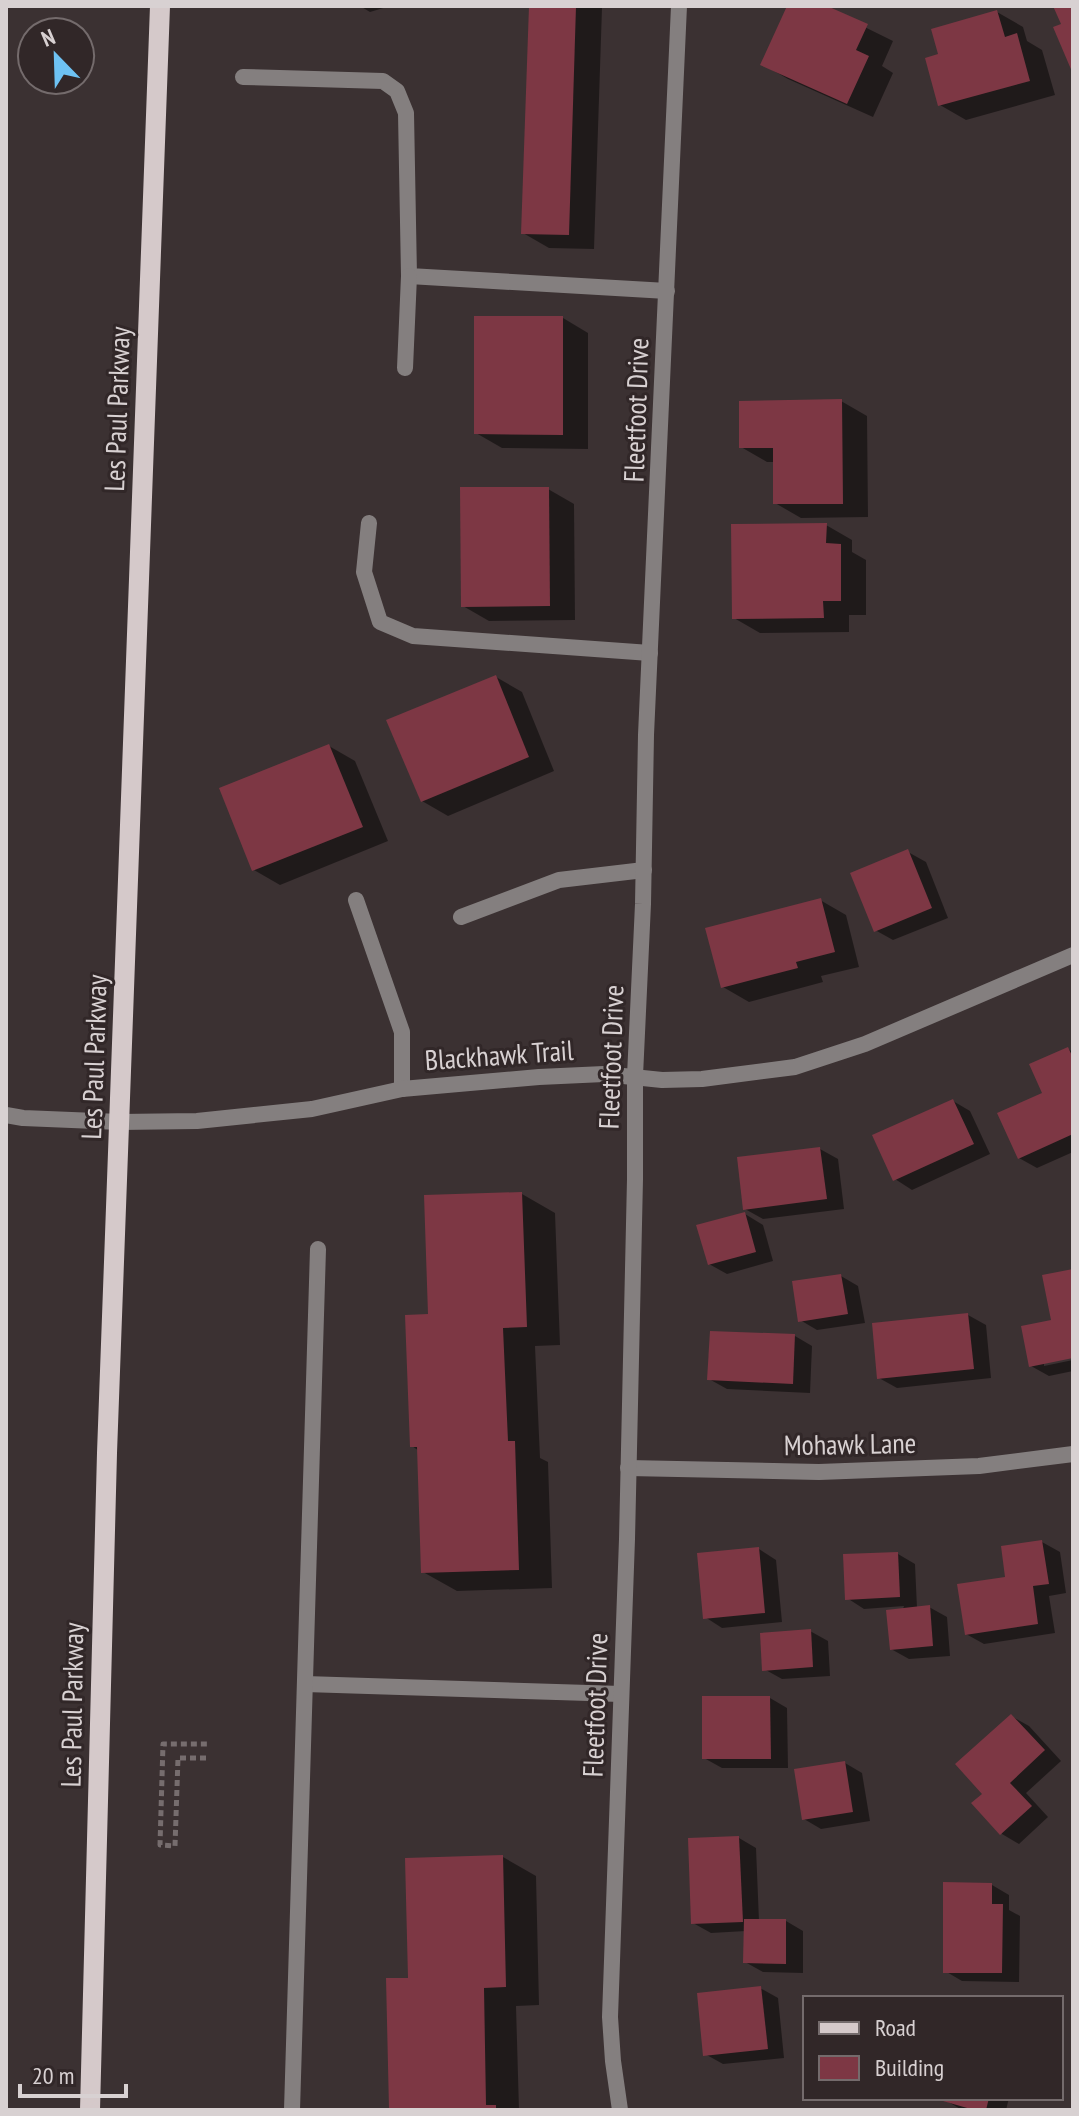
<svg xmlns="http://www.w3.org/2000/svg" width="1079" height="2116" font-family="'PT Sans Narrow',sans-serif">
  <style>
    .shadow { fill: #0007 }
    .building { fill: #7d3744 }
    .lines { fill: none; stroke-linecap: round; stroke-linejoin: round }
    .path { stroke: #766d6e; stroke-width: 5; stroke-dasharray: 6 4; stroke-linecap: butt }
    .lane { stroke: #847f7f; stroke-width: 16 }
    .street { stroke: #847f7f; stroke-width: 16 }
    .primary { stroke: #d5c9ca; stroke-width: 20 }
    .labels { text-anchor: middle; stroke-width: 6; stroke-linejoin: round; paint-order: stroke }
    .street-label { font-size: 28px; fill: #d8d1d2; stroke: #312728 }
  </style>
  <rect width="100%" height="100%" fill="#3b3132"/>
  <g class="shadow">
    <path d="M360,6H390L370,12Z"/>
    <path d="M531,6L602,8L594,249L549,248L523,233Z"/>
    <path d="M789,6H822L893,41L882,66L893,73L873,117L788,79L762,64Z"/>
    <path d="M997,12L1023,27L1027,41L1042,50L1055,95L966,120L940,105V55Z"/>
    <path d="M563,318L588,333V449L502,448L476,433Z"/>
    <path d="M841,401L867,416L868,517L801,518L775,503V462H767L741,447Z"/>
    <path d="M548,489L574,504L575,620L489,621L463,606Z"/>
    <path d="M826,525L852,540V552L866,560V615H849V632L760,633L734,618Z"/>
    <path d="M496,677L522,692L554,771L448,816L422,801Z"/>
    <path d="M329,746L355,761L388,841L280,885L254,870Z"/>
    <path d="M908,852L926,862L948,918L893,940L875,930Z"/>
    <path d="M820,900L846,915L859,967L821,976L823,982L749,1002L723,987Z"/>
    <path d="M1068,1049L1073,1052V1152L1037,1168L1019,1158L1044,1095Z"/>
    <path d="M953,1101L970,1111L990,1154L912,1190L895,1179Z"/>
    <path d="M820,1149L838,1159L844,1209L763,1219L745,1209Z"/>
    <path d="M522,1194L555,1213L560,1345L535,1346L540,1458L548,1462L552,1588L457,1591L423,1572L419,1451L412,1446L430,1316Z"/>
    <path d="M745,1214L763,1225L773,1261L727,1274L709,1264Z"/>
    <path d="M1073,1271V1356L1044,1362V1366L1073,1360V1371L1049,1376L1031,1366L1053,1322Z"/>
    <path d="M841,1276L858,1286L865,1323L817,1330L800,1320Z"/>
    <path d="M968,1315L986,1325L991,1378L897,1388L879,1378Z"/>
    <path d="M795,1336L812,1346L810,1393L727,1389L709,1379Z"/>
    <path d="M1042,1542L1060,1552L1066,1593L1049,1596L1055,1633L984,1644L966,1634L1007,1579Z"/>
    <path d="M759,1549L776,1560L782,1622L722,1628L705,1617Z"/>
    <path d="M898,1554L915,1564L917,1608L929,1607L947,1617L950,1656L909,1659L891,1649L904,1606L864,1609L847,1598Z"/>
    <path d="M810,1631L828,1641L830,1676L782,1679L764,1669Z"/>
    <path d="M770,1698L787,1708L788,1768H722L704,1758Z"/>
    <path d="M1011,1716L1029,1726L1061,1761L1026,1793L1048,1817L1019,1844L1002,1834L985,1794Z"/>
    <path d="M845,1763L862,1773L870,1821L821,1829L804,1819Z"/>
    <path d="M739,1838L756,1848L759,1921H786L803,1931V1973L763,1972L745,1962L746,1931L711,1933L693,1923Z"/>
    <path d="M503,1857L536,1876L539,2005L516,2006L519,2110H395L391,2108L410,1980Z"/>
    <path d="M992,1885L1009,1895V1910L1020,1916L1019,1982L962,1981L945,1971Z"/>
    <path d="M760,1988L778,1998L784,2058L723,2064L705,2054Z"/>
    <path d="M946,2098H1009L1006,2110H962L945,2100Z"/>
  </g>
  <g class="building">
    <path d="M529,6H576L569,235L521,234Z"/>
    <path d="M787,6H827L868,24L856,50L869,56L847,104L760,65Z"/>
    <path d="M1053,6H1073V74L1053,27L1061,24Z"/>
    <path d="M997,10L1005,37L1017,33L1030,81L938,106L925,58L938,54L931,29Z"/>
    <path d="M474,316H563V435L474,434Z"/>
    <path d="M842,399L843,504H773V448H739V401Z"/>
    <path d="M460,487H549L550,606L461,607Z"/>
    <path d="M827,523L826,543L841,544V601H823L824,618L732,619L731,524Z"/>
    <path d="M496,675L529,757L421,802L386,720Z"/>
    <path d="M329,744L363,827L252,871L219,788Z"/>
    <path d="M908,849L932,908L874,932L850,873Z"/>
    <path d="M821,898L835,952L796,962L798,968L721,988L705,928Z"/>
    <path d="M1068,1047L1073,1058V1092L1071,1093L1073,1098V1134L1018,1159L997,1113L1042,1093L1029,1064Z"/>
    <path d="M953,1099L974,1144L893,1181L872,1135Z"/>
    <path d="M820,1147L827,1199L743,1210L737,1157Z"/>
    <path d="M522,1192L527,1327L503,1328L508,1441H515L519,1570L421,1573L417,1447H410L405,1315L428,1314L424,1195Z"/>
    <path d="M745,1212L756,1252L708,1265L696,1225Z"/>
    <path d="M1073,1269V1358L1029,1367L1021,1326L1051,1320L1042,1275Z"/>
    <path d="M841,1274L848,1314L798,1322L792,1281Z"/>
    <path d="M968,1313L974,1369L877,1379L872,1323Z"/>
    <path d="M710,1331L795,1334L793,1384L707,1380Z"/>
    <path d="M1042,1540L1049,1584L1033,1586L1038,1624L965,1635L957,1584L1005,1577L1001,1546Z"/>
    <path d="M759,1547L765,1613L703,1619L697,1553Z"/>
    <path d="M898,1552L900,1597L845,1600L843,1554Z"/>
    <path d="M930,1605L933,1646L890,1650L886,1610Z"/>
    <path d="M811,1629L813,1667L762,1671L760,1633Z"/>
    <path d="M702,1696H770L771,1759H702Z"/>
    <path d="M1011,1714L1045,1750L1010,1783L1032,1806L1000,1835L971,1803L982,1794L955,1764Z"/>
    <path d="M845,1761L853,1812L802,1820L794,1769Z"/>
    <path d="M739,1836L743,1922L691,1924L688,1838Z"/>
    <path d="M503,1855L506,1987L484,1988L486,2105H496V2110L389,2109L386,1978H408L405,1858Z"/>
    <path d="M943,1882L992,1883V1904H1003L1002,1973H943Z"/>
    <path d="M744,1919H786V1964L743,1963Z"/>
    <path d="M761,1986L768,2049L703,2056L697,1993Z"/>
    <path d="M943,2098H989L986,2110H974L943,2101Z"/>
  </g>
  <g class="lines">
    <path class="path" d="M206,1758H178L175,1846L160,1845L163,1744H207"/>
    <g class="lane">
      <path d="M243,77L383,81L397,91L406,113L409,276L667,291"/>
      <path d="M405,368L409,276"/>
      <path d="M369,523L364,572L380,622L413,636L650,653"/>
      <path d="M356,900L402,1032V1089"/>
      <path d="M461,917L559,880L644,870"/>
      <path d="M305,1684L621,1694"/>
      <path d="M292,2110L318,1249"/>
    </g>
    <g class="street">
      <path d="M6,1115L23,1118L120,1122L197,1121L312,1109L402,1089L539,1077L604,1074L662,1080L702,1079L795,1067L865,1044L1073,955"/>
      <path d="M628,1468L819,1472L979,1466L1073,1454"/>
      <path d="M620,2110L613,2061L610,2017L627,1539L635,1179V1076L643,904L646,735L679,6"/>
    </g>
    <path class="primary" d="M90,2110L107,1453L160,6"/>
  </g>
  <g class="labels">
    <g class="street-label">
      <text transform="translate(117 409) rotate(-88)" y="10">Les Paul Parkway</text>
      <text transform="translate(636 410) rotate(-88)" y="10">Fleetfoot Drive</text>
      <text transform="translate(499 1055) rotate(-4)" y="10">Blackhawk Trail</text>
      <text transform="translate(94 1057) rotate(-88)" y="10">Les Paul Parkway</text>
      <text transform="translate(611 1057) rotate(-88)" y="10">Fleetfoot Drive</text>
      <text transform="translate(850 1444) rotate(-1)" y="10">Mohawk Lane</text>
      <text transform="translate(72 1705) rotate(-89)" y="10">Les Paul Parkway</text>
      <text transform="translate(595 1705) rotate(-88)" y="10">Fleetfoot Drive</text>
    </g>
  </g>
  <rect width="1079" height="2116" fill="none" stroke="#d8d1d2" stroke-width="16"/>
  <rect x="803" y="1996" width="260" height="104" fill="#312728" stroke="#746b6c" stroke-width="2"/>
  <rect x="819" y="2022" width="40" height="12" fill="#d5c9ca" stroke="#746b6c" stroke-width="2"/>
  <text x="875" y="2036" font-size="24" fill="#d8d1d2">Road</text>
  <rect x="819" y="2056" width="40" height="24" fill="#7d3744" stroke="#746b6c" stroke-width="2"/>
  <text x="875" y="2076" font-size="24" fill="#d8d1d2">Building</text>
  <g transform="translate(56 56) rotate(337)"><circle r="38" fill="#312728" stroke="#746b6c" stroke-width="2"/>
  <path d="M0-6L14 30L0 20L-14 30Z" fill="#6ec2f3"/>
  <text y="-12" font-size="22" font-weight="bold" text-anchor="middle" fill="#d8d1d2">N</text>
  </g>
  <path d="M20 2084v12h106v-12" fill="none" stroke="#d8d1d2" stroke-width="4"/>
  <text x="32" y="2084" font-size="24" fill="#d8d1d2" stroke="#312728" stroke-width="6" paint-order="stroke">20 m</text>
</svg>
